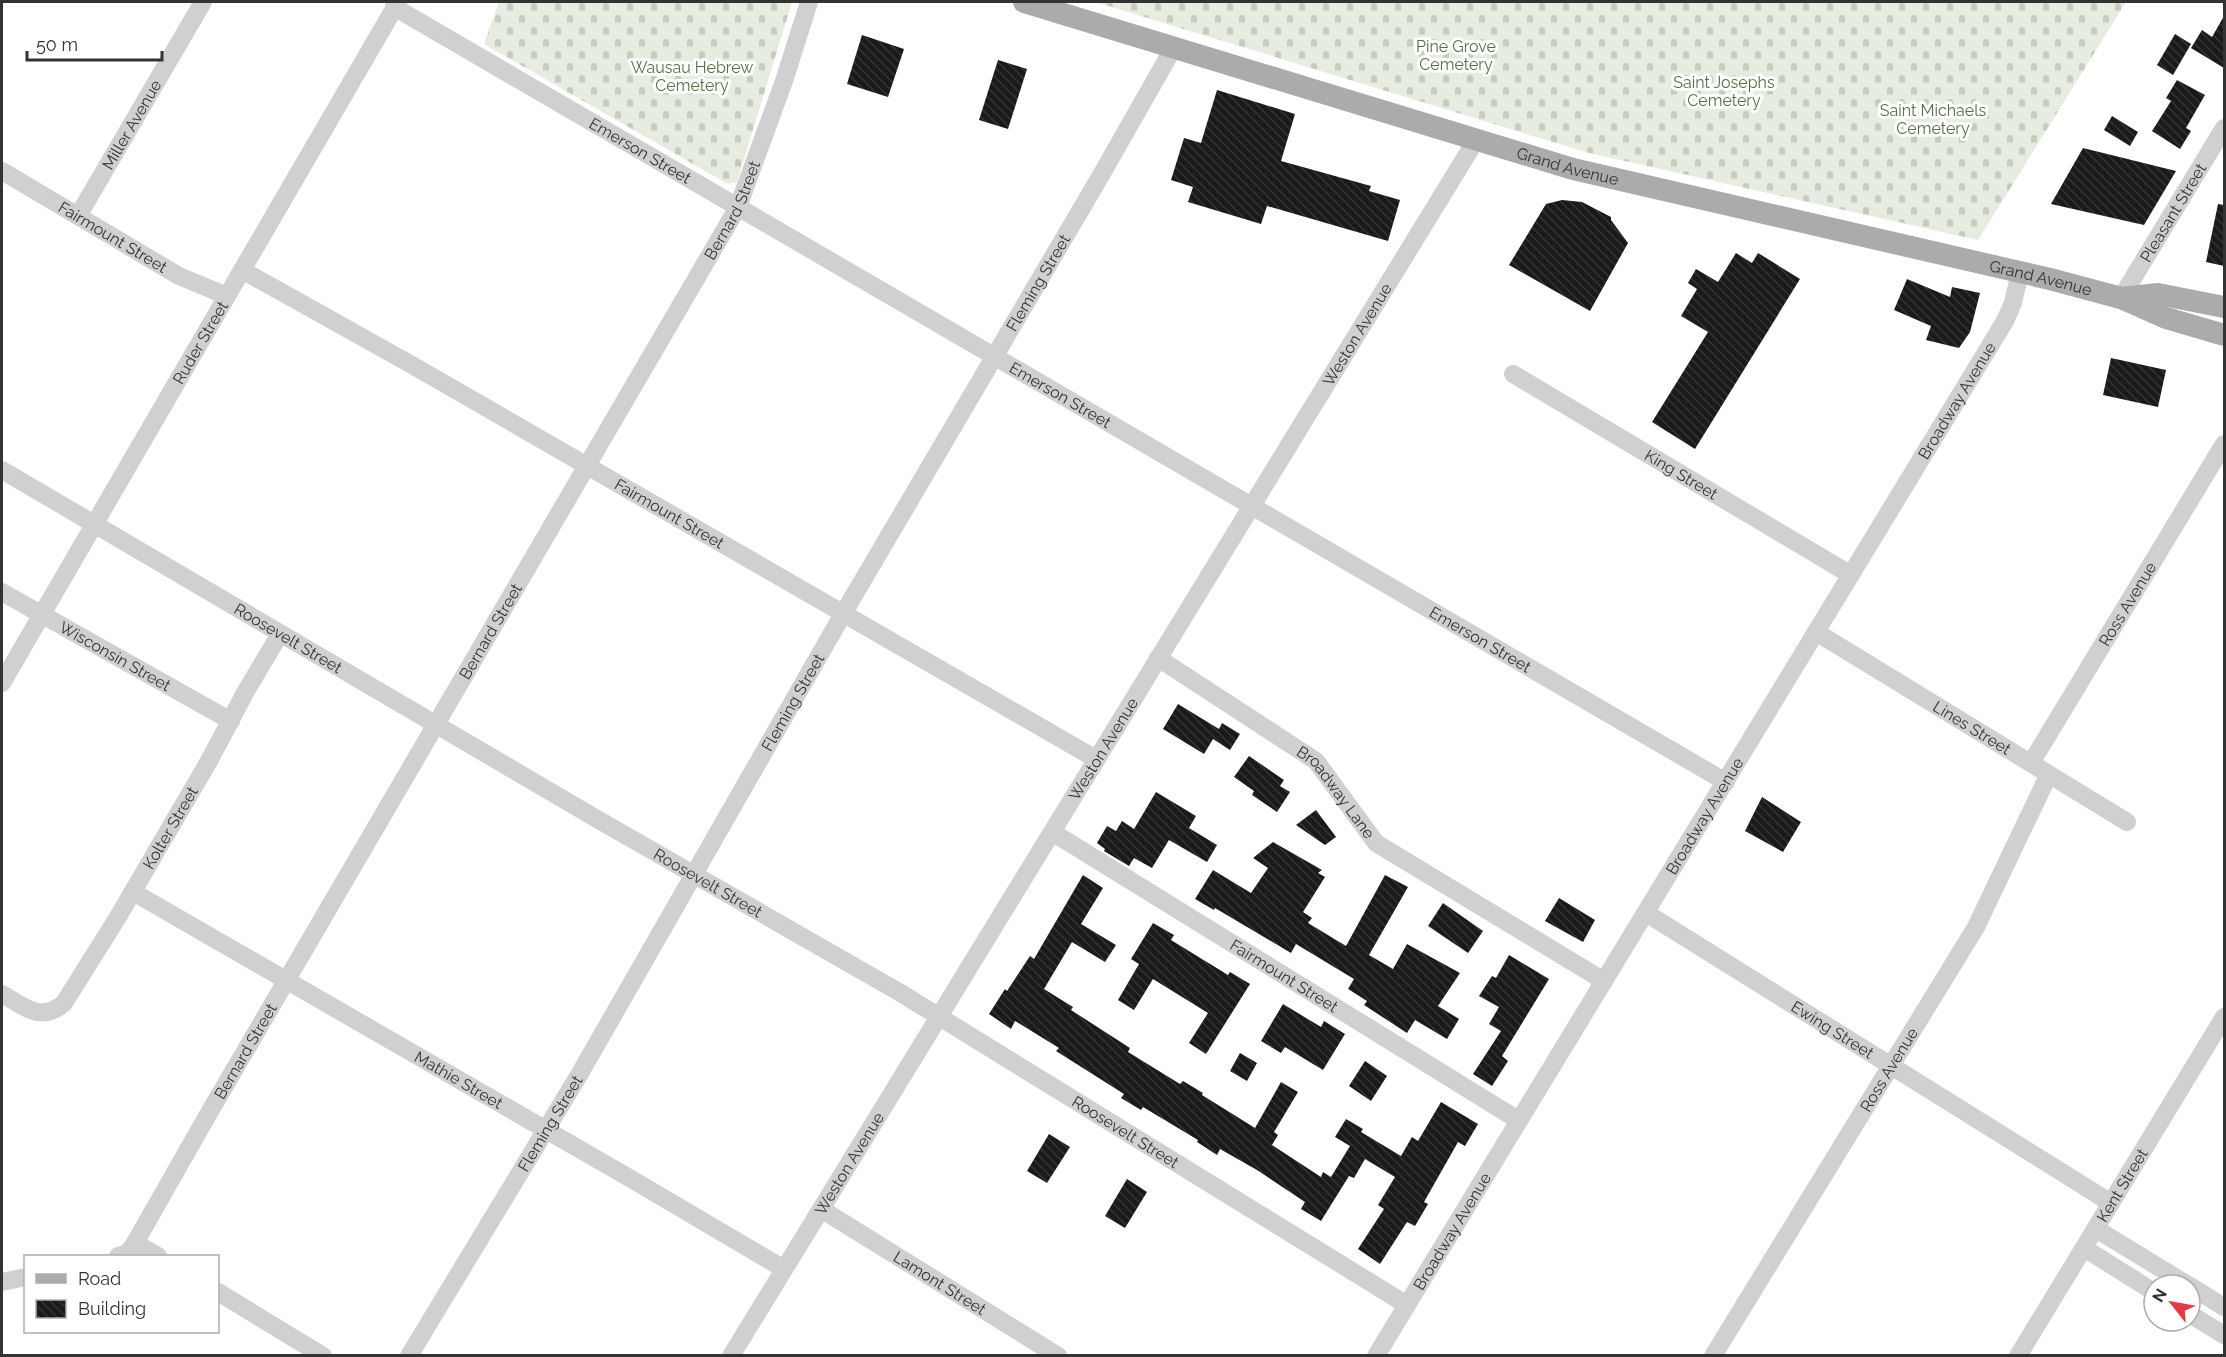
<svg xmlns="http://www.w3.org/2000/svg" width="2226" height="1357" font-family="Raleway,sans-serif">
  <style>
    .cemetery { fill: url(#cemetery-stones) }
    .building { fill: url(#building-back-hatch) }
    .lines { fill: none; stroke-linecap: round; stroke-linejoin: round }
    .minor { stroke: #d0d0d0; stroke-width: 18 }
    .major { stroke: #ababab; stroke-width: 22 }
    .labels { text-anchor: middle; stroke-width: 6; stroke-linejoin: round; paint-order: stroke }
    .park-label { font-size: 16px; fill: #56703f; stroke: #fff }
    .street-label { font-size: 16px; fill: #333; stroke: #fff }
  </style>
  <defs>
    <pattern id="cemetery-stones" width="16" height="16" patternUnits="userSpaceOnUse" patternTransform="scale(1.5)"><rect width="16" height="16" fill="#e6ecdf"/><path d="M2 7V4a2 2 0 0 1 4 0v3zM10 15v-3a2 2 0 0 1 4 0v3z" fill="#c6cbc0"/></pattern>
    <pattern id="building-back-hatch" width="6" height="6" patternUnits="userSpaceOnUse" patternTransform="scale(1.5)"><rect width="6" height="6" fill="#1a1a1a"/><path d="M-1 5l2 2M0 0l6 6M5-1l2 2" fill="none" stroke="#333"/></pattern>
  </defs>
  <rect width="100%" height="100%" fill="#fff"/>
  <g class="cemetery">
    <path d="M499,2H792L737,182L728,184L719,179L484,44Z"/>
    <path d="M1095,2H2126L1978,240L1589,153Z"/>
  </g>
  <g class="building">
    <path d="M2224,16V68L2191,48L2202,30L2212,37Z"/>
    <path d="M2175,34L2191,44L2173,75L2157,65Z"/>
    <path d="M862,35L904,49L888,97L847,84Z"/>
    <path d="M998,60L1027,69L1008,129L979,120Z"/>
    <path d="M2177,80L2205,95L2186,128L2191,131L2180,149L2152,131L2171,101L2166,98Z"/>
    <path d="M1217,90L1295,114L1281,161L1371,186L1369,191L1400,200L1388,241L1267,206L1261,224L1188,202L1193,187L1171,180L1184,138L1201,143Z"/>
    <path d="M2112,116L2138,132L2130,146L2104,130Z"/>
    <path d="M2083,148L2176,171L2144,225L2051,204Z"/>
    <path d="M1562,200L1582,202L1611,217V220L1628,243L1590,311L1509,265L1546,204Z"/>
    <path d="M2218,204L2224,205V266L2206,262Z"/>
    <path d="M1736,253L1752,263L1758,253L1800,279L1695,449L1652,422L1708,332L1681,316L1697,289L1688,283L1696,269L1718,282Z"/>
    <path d="M1907,279L1950,297L1952,287L1980,293L1970,332L1959,348L1926,340L1931,326L1894,310Z"/>
    <path d="M2111,358L2166,370L2158,407L2103,395Z"/>
    <path d="M1178,704L1219,729L1222,723L1240,734L1230,750L1213,739L1204,754L1163,729Z"/>
    <path d="M1249,756L1284,780L1280,786L1290,792L1277,812L1252,795L1254,791L1234,777Z"/>
    <path d="M1156,792L1196,816L1189,828L1217,845L1207,862L1169,840L1152,868L1134,858L1129,866L1104,851L1105,849L1097,843L1107,826L1116,831L1122,821L1134,829Z"/>
    <path d="M1762,797L1801,822L1783,852L1745,831Z"/>
    <path d="M1316,810L1336,837L1325,845L1296,825Z"/>
    <path d="M1273,842L1322,870L1318,873L1325,877L1303,912L1312,918L1308,923L1346,946L1385,875L1408,887L1369,955L1393,969L1407,944L1460,973L1438,1006L1459,1019L1447,1039L1415,1020L1407,1033L1364,1005L1367,1001L1348,989L1354,979L1296,944L1291,953L1215,908L1214,910L1195,899L1213,870L1251,893L1268,868L1253,858Z"/>
    <path d="M1083,875L1103,888L1081,924L1116,945L1105,962L1072,942L1044,989L1073,1007L1071,1010L1130,1048L1128,1052L1180,1084L1183,1081L1203,1093L1202,1095L1255,1128L1281,1082L1298,1092L1274,1132L1278,1135L1272,1145L1321,1177L1323,1172L1331,1177L1350,1146L1335,1137L1346,1119L1363,1129L1361,1132L1401,1156L1412,1137L1418,1141L1441,1102L1478,1124L1465,1146L1458,1142L1424,1202L1428,1204L1415,1226L1407,1222L1380,1264L1358,1249L1384,1209L1378,1205L1395,1177L1365,1159L1354,1178L1349,1176L1321,1221L1301,1209L1305,1202L1257,1170L1220,1149L1217,1155L1197,1142L1198,1140L1143,1107L1141,1110L1121,1098L1124,1094L1056,1051L1059,1048L1015,1021L1011,1029L989,1014L1005,989L1007,991L1030,956L1034,959Z"/>
    <path d="M1559,898L1595,920L1583,942L1545,921Z"/>
    <path d="M1443,903L1483,931L1468,953L1428,926Z"/>
    <path d="M1153,923L1174,935L1171,940L1228,975L1230,972L1250,984L1206,1054L1189,1043L1208,1013L1153,979L1134,1010L1118,1000L1139,964L1131,959Z"/>
    <path d="M1509,955L1549,979L1502,1056L1508,1061L1492,1086L1473,1074L1501,1031L1489,1024L1499,1007L1479,996L1492,976L1496,978Z"/>
    <path d="M1283,1004L1321,1027L1324,1021L1345,1034L1323,1070L1285,1047L1281,1053L1261,1041Z"/>
    <path d="M1240,1053L1257,1063L1247,1081L1230,1071Z"/>
    <path d="M1365,1061L1387,1076L1371,1101L1349,1086Z"/>
    <path d="M1049,1134L1070,1147L1047,1183L1027,1171Z"/>
    <path d="M1127,1179L1147,1192L1125,1228L1105,1216Z"/>
  </g>
  <g class="lines">
    <g class="minor">
      <path id="s1" d="M394,7L1726,782"/>
      <path id="s2" d="M2,171L179,276L227,296"/>
      <path id="s3" d="M78,216L203,2"/>
      <path id="s4" d="M242,270L412,365L1096,759"/>
      <path id="s5" d="M2121,298L2224,128"/>
      <path id="s6" d="M1513,374L1851,575"/>
      <path id="s7" d="M2,470L597,819L899,992L1407,1305"/>
      <path id="s8" d="M2,592L231,721"/>
      <path id="s9" d="M1816,632L2127,822"/>
      <path id="s10" d="M1158,658L1316,761L1376,843L1604,981"/>
      <path id="s11" d="M2,683L398,2"/>
      <path id="s12" d="M2031,763L2224,444"/>
      <path id="s13" d="M1052,832L1518,1120"/>
      <path id="s14" d="M133,892L633,1180L784,1269"/>
      <path id="s15" d="M1646,913L2111,1203"/>
      <path id="s16" d="M2,994C24,1007 42,1023 64,1003L118,917L209,761L246,691L280,634"/>
      <path id="s17" d="M821,1209L1058,1356"/>
      <path d="M2096,1229L2188,1285"/>
      <path d="M135,1243L158,1256"/>
      <path d="M2084,1248L2154,1292"/>
      <path id="s18" d="M118,1256L128,1253L135,1243L202,1125L738,207L784,81L809,2"/>
      <path d="M2,1282L26,1277"/>
      <path d="M2190,1286L2224,1307"/>
      <path d="M218,1292L323,1356"/>
      <path d="M2190,1314L2224,1335"/>
      <path id="s19" d="M409,1356L579,1075L843,614L1100,177L1174,47"/>
      <path id="s20" d="M731,1356L1476,140"/>
      <path id="s21" d="M1376,1356L2005,321L2013,303L2020,272"/>
      <path id="s22" d="M1713,1356L1976,927L2049,774"/>
      <path id="s23" d="M2018,1356L2224,1017"/>
    </g>
    <g class="major">
      <path id="s24" d="M1024,2L1573,169L2050,279L2121,298L2166,318L2224,335"/>
      <path d="M2121,298L2158,294L2224,307"/>
    </g>
  </g>
  <g class="labels">
    <g class="park-label">
      <text x="1456" y="52">Pine Grove<tspan x="1456" dy="18">Cemetery</tspan></text>
      <text x="692" y="73">Wausau Hebrew<tspan x="692" dy="18">Cemetery</tspan></text>
      <text x="1724" y="88">Saint Josephs<tspan x="1724" dy="18">Cemetery</tspan></text>
      <text x="1933" y="116">Saint Michaels<tspan x="1933" dy="18">Cemetery</tspan></text>
    </g>
    <g class="street-label">
      <text dy="6" stroke="none"><textPath href="#s3" startOffset="106">Miller Avenue</textPath></text>
      <text dy="6" stroke="none"><textPath href="#s1" startOffset="285">Emerson Street</textPath></text>
      <text dy="6" stroke="none"><textPath href="#s24" startOffset="568">Grand Avenue</textPath></text>
      <text dy="6" stroke="none"><textPath href="#s18" startOffset="1216">Bernard Street</textPath></text>
      <text dy="6" stroke="none"><textPath href="#s5" startOffset="100">Pleasant Street</textPath></text>
      <text dy="6" stroke="none"><textPath href="#s2" startOffset="129">Fairmount Street</textPath></text>
      <text dy="6" stroke="none"><textPath href="#s24" startOffset="1054">Grand Avenue</textPath></text>
      <text dy="6" stroke="none"><textPath href="#s19" startOffset="1244">Fleming Street</textPath></text>
      <text dy="6" stroke="none"><textPath href="#s20" startOffset="1198">Weston Avenue</textPath></text>
      <text dy="6" stroke="none"><textPath href="#s11" startOffset="394">Ruder Street</textPath></text>
      <text dy="6" stroke="none"><textPath href="#s1" startOffset="771">Emerson Street</textPath></text>
      <text dy="6" stroke="none"><textPath href="#s21" startOffset="1118">Broadway Avenue</textPath></text>
      <text dy="6" stroke="none"><textPath href="#s6" startOffset="196">King Street</textPath></text>
      <text dy="6" stroke="none"><textPath href="#s4" startOffset="492">Fairmount Street</textPath></text>
      <text dy="6" stroke="none"><textPath href="#s12" startOffset="186">Ross Avenue</textPath></text>
      <text dy="6" stroke="none"><textPath href="#s18" startOffset="730">Bernard Street</textPath></text>
      <text dy="6" stroke="none"><textPath href="#s7" startOffset="332">Roosevelt Street</textPath></text>
      <text dy="6" stroke="none"><textPath href="#s1" startOffset="1257">Emerson Street</textPath></text>
      <text dy="6" stroke="none"><textPath href="#s8" startOffset="130">Wisconsin Street</textPath></text>
      <text dy="6" stroke="none"><textPath href="#s19" startOffset="758">Fleming Street</textPath></text>
      <text dy="6" stroke="none"><textPath href="#s9" startOffset="183">Lines Street</textPath></text>
      <text dy="6" stroke="none"><textPath href="#s20" startOffset="712">Weston Avenue</textPath></text>
      <text dy="6" stroke="none"><textPath href="#s10" startOffset="225">Broadway Lane</textPath></text>
      <text dy="6" stroke="none"><textPath href="#s21" startOffset="632">Broadway Avenue</textPath></text>
      <text dy="6" stroke="none"><textPath href="#s16" startOffset="274">Kolter Street</textPath></text>
      <text dy="6" stroke="none"><textPath href="#s7" startOffset="818">Roosevelt Street</textPath></text>
      <text dy="6" stroke="none"><textPath href="#s13" startOffset="273">Fairmount Street</textPath></text>
      <text dy="6" stroke="none"><textPath href="#s15" startOffset="220">Ewing Street</textPath></text>
      <text dy="6" stroke="none"><textPath href="#s18" startOffset="244">Bernard Street</textPath></text>
      <text dy="6" stroke="none"><textPath href="#s22" startOffset="336">Ross Avenue</textPath></text>
      <text dy="6" stroke="none"><textPath href="#s14" startOffset="376">Mathie Street</textPath></text>
      <text dy="6" stroke="none"><textPath href="#s19" startOffset="272">Fleming Street</textPath></text>
      <text dy="6" stroke="none"><textPath href="#s7" startOffset="1304">Roosevelt Street</textPath></text>
      <text dy="6" stroke="none"><textPath href="#s20" startOffset="226">Weston Avenue</textPath></text>
      <text dy="6" stroke="none"><textPath href="#s23" startOffset="200">Kent Street</textPath></text>
      <text dy="6" stroke="none"><textPath href="#s21" startOffset="146">Broadway Avenue</textPath></text>
      <text dy="6" stroke="none"><textPath href="#s17" startOffset="140">Lamont Street</textPath></text>
    </g>
  </g>
  <rect width="2226" height="1357" fill="none" stroke="#333333" stroke-width="6"/>
  <rect x="24" y="1255" width="195" height="78" fill="#ffffff" stroke="#adadad" stroke-width="1.5"/>
  <rect x="36" y="1274" width="30" height="9" fill="#ababab" stroke="#adadad" stroke-width="1.5"/>
  <text x="78" y="1285" font-size="18" fill="#333333">Road</text>
  <rect x="36" y="1300" width="30" height="18" fill="url(#building-back-hatch)" stroke="#adadad" stroke-width="1.5"/>
  <text x="78" y="1315" font-size="18" fill="#333333">Building</text>
  <g transform="translate(2172 1303) rotate(301)"><circle r="28" fill="#ffffff" stroke="#adadad" stroke-width="1.5"/>
  <path d="M0-4.5L10 22L0 15L-10 22Z" fill="#e63946"/>
  <text y="-9" font-size="16" font-weight="bold" text-anchor="middle" fill="#333333">N</text>
  </g>
  <path d="M27 51v9h135v-9" fill="none" stroke="#333333" stroke-width="3"/>
  <text x="36" y="51" font-size="18" fill="#333333" stroke="#ffffff" stroke-width="4.5" paint-order="stroke">50 m</text>
</svg>
